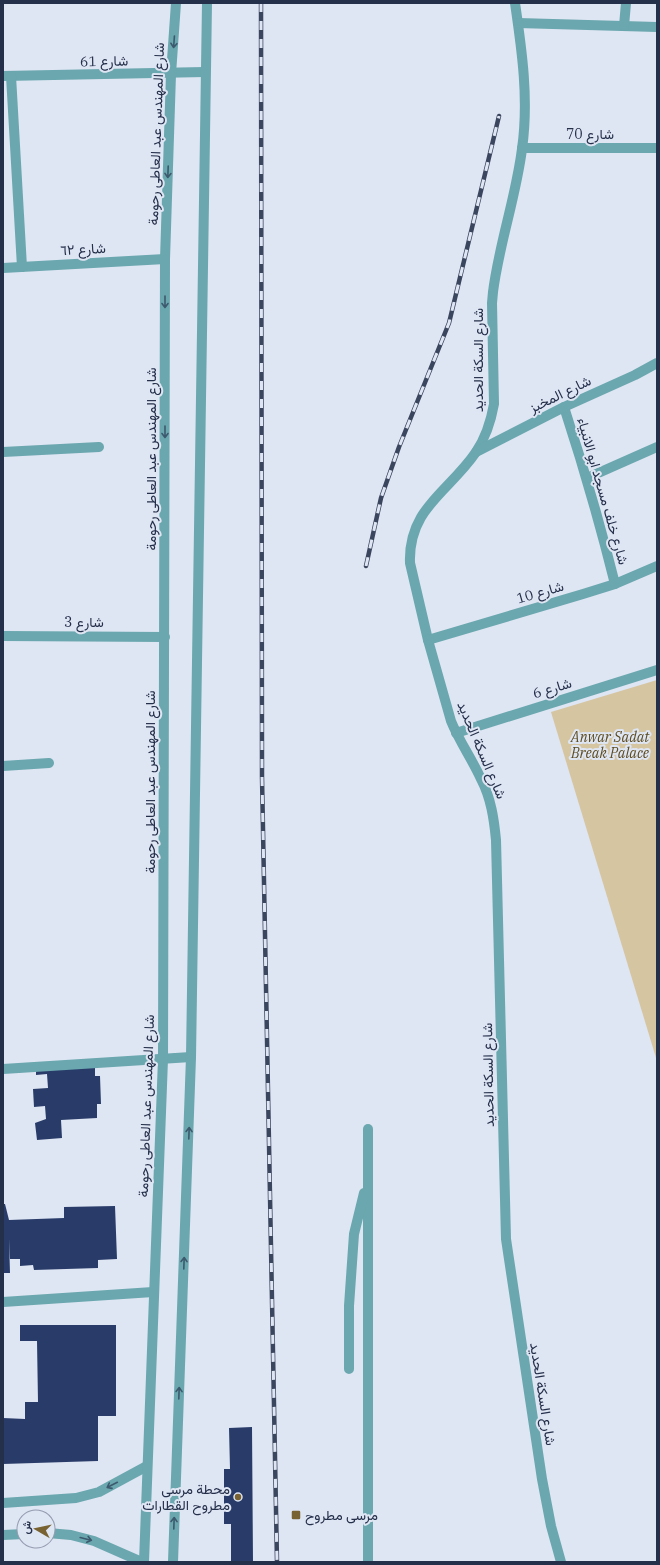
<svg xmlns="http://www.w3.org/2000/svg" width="660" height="1565" font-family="'IBM Plex Serif',Vazirmatn,serif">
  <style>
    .garden { fill: #d6c5a1 }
    .building { fill: #293c69 }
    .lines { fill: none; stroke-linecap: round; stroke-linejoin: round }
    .service { stroke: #6aa7ae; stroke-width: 10 }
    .minor { stroke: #6aa7ae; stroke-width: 10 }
    .rail-casing { stroke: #3a455e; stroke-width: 4.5 }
    .rail { stroke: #dee5f3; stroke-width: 3; stroke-dasharray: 9; stroke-linecap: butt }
    .oneway { stroke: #3c596d }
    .poi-dot { fill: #786231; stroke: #dee5f3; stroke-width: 1.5 }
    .labels { text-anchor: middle; stroke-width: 4; stroke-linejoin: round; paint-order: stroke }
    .street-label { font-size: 14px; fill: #242f4a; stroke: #dee5f3 }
    .park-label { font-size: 14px; font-style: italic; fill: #5e4b1e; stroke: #dee5f3 }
    .poi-label { font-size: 14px; fill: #242f4a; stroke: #dee5f3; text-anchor: end }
  </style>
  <rect width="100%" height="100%" fill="#dee5f3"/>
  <path class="garden" d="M657,680V1061L551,712Z"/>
  <g class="building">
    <path d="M95,1067V1076H100L101,1104H97V1118L61,1120L62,1138L37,1140L35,1123L46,1119L45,1106L34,1107L33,1089L48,1088L47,1074L36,1075V1070Z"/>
    <path d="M3,1204H5L9,1220L64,1218V1207L115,1206L117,1259L98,1260V1268L34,1270L33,1265L20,1266V1259H10L9,1239L10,1273H3Z"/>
    <path d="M20,1325H116V1416H98V1461L3,1464V1418L25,1419V1402H38L37,1341H20Z"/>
    <path d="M252,1427L253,1562H231V1524H224V1469H230L229,1428Z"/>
  </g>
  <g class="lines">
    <g class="service">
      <path d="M368,1129V1562"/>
      <path d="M349,1369V1306L354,1234L364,1193"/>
    </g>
    <g class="minor">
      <path d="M515,3C522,51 529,100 522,149C516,197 499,244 493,292L492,303L494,404C491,421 486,437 476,452C449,492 408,508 410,563L428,640L451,721C459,741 472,759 481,779C491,798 494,819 496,840L506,1239L542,1479L551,1526L561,1562"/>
      <path d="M518,23L657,27"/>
      <path d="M624,26L626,3"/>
      <path d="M3,76L205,72"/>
      <path d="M11,76L22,267"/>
      <path d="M522,148H657"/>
      <path d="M3,268L165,259"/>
      <path d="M564,407C583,465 600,524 615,584"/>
      <path d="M3,452L99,447"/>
      <path d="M476,452L564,407L635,375L657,363"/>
      <path d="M587,478L657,447"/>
      <path d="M3,636L165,637"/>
      <path d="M428,640L583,594L615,584L657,566"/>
      <path d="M456,733L657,670"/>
      <path d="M3,766L49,763"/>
      <path d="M3,1069L191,1057"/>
      <path d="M3,1302L153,1292"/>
      <path d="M3,1503L76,1498L99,1492L147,1466"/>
      <path d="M48,1533L71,1535L94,1541L142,1562"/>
      <path d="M3,1535L24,1534"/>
      <path d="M144,1562L163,1059L165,259L171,74L176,3"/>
      <path d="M173,1562L191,1057L207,3"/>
    </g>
    <defs>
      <g id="rail">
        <path d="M261,3L262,777L277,1562"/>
        <path d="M366,566L381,498L399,447L449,323L499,116"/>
      </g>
    </defs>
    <use href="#rail" class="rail-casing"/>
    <use href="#rail" class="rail"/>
  </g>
  <defs><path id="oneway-shaft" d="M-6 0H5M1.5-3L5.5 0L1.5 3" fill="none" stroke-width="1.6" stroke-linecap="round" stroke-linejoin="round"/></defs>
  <g class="oneway">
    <use href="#oneway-shaft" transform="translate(174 42) rotate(94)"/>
    <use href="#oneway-shaft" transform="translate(168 172) rotate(92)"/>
    <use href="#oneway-shaft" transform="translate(165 302) rotate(90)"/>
    <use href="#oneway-shaft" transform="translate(165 432) rotate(90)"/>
    <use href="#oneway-shaft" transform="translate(189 1133) rotate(-88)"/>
    <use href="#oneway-shaft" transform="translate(184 1263) rotate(-88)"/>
    <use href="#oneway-shaft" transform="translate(179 1393) rotate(-88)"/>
    <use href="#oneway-shaft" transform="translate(112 1485) rotate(153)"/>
    <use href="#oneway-shaft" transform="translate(174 1523) rotate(-88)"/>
    <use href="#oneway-shaft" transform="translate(86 1539) rotate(14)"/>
  </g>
  <g class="poi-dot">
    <circle cx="238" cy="1497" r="4"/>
    <rect x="291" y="1510" width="10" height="10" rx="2"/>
  </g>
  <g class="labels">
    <g class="street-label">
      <text transform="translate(104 61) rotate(-1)" y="5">شارع 61</text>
      <text transform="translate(156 134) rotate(-88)" y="5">شارع المهندس عبد العاطى رحومة</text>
      <text x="590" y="139">شارع 70</text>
      <text transform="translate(83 249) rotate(-3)" y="5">شارع ٦٢</text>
      <text transform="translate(478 360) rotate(-90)" y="5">شارع السكة الحديد</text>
      <text transform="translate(560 394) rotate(-26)" y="5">شارع المخبز</text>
      <text transform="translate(151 459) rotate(-90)" y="5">شارع المهندس عبد العاطى رحومة</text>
      <text transform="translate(603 491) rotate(74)" y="5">شارع خلف مسجد ابو الانبياء</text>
      <text transform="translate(540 592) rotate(-16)" y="5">شارع 10</text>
      <text x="84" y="627">شارع 3</text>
      <text transform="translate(552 688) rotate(-17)" y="5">شارع 6</text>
      <text transform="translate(482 750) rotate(67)" y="5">شارع السكة الحديد</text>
      <text transform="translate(150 782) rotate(-90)" y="5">شارع المهندس عبد العاطى رحومة</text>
      <text transform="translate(488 1075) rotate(-91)" y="5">شارع السكة الحديد</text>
      <text transform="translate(146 1106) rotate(-88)" y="5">شارع المهندس عبد العاطى رحومة</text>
      <text transform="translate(543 1394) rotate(81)" y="5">شارع السكة الحديد</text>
    </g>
    <g class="park-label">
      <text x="610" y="742">Anwar Sadat<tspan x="610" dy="16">Break Palace</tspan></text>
    </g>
    <g class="poi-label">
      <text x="230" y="1494">محطة مرسى<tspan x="230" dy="16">مطروح القطارات</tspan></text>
      <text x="305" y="1520" text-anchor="start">مرسى مطروح</text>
    </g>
  </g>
  <rect width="660" height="1565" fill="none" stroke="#242f4a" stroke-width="8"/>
  <g transform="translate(36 1529) rotate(279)"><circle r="19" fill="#dee5f3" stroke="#949caf"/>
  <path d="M0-3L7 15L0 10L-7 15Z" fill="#786231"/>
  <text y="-6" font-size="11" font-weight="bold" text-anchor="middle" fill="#242f4a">ش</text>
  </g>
</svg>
